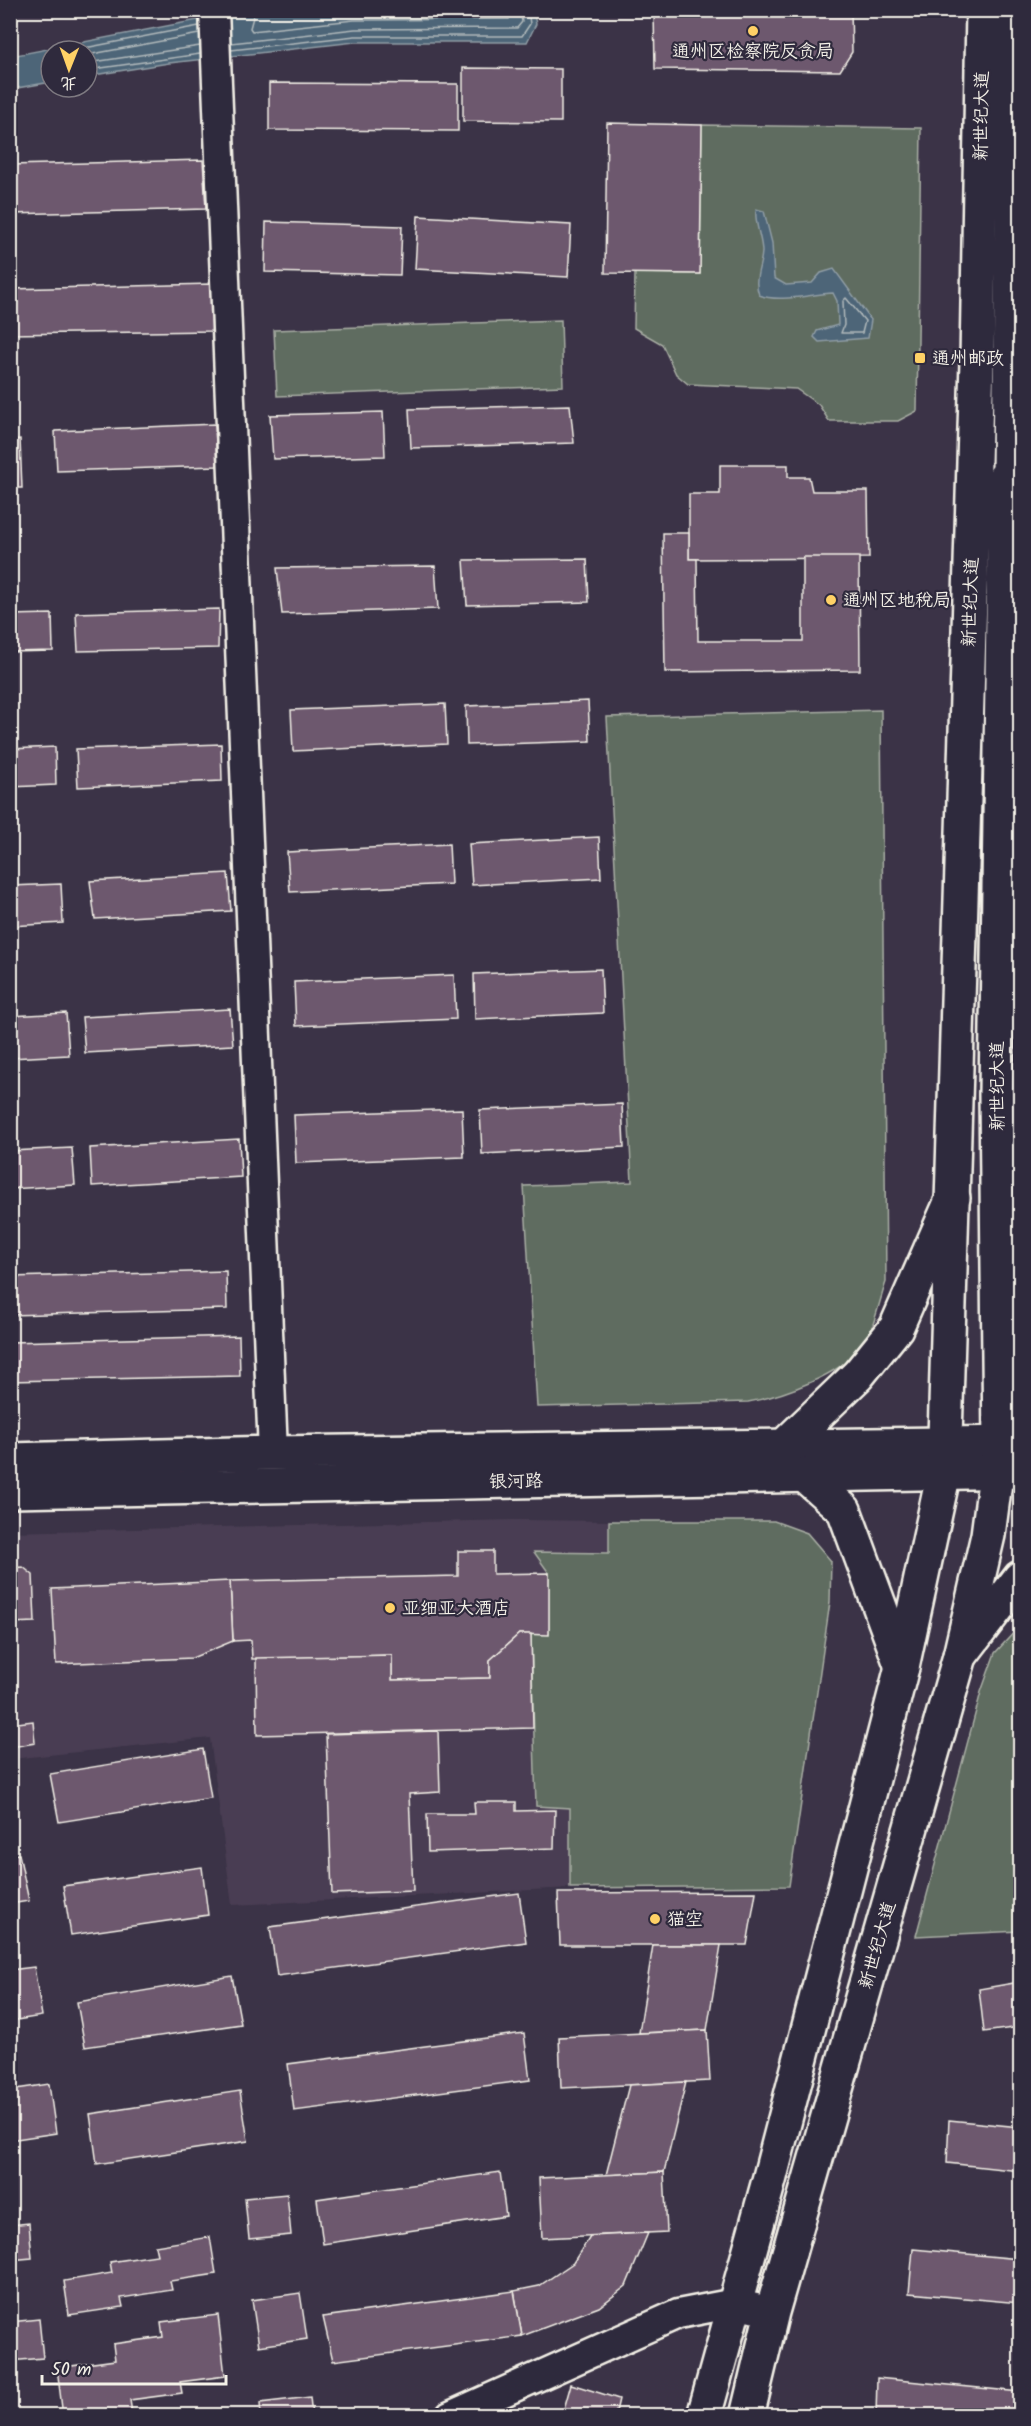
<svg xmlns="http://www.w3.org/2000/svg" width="1031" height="2426" font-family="Kalam,'LXGW WenKai TC',sans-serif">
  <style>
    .built { fill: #4a3e53 }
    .green { fill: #5e6c61; stroke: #a9aea4; stroke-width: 1.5 }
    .water { fill: #4d6578; stroke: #909da5; stroke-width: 1.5 }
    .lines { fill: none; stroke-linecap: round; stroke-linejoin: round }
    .shore { stroke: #b1b9bb; stroke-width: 1.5 }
    .building { fill: #6d586e; stroke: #f4f1e8; stroke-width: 1.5 }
    .minor-casing { stroke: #f4f1e8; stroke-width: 33 }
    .secondary-casing { stroke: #f4f1e8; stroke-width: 38 }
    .primary-casing { stroke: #f4f1e8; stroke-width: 38 }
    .minor { stroke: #2f2a3d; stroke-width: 28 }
    .secondary { stroke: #2f2a3d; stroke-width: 33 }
    .primary { stroke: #2f2a3d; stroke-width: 33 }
    .poi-dot { fill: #ffd166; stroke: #2f2a3d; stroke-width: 2 }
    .labels { text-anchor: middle; stroke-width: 4.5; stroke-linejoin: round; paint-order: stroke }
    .poi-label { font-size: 18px; fill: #f4f1e8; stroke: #2f2a3d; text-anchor: start }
    .street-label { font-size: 18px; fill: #f4f1e8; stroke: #2f2a3d }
  </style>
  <rect width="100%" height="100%" fill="#3b3347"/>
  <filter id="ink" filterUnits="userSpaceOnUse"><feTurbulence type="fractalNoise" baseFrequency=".0167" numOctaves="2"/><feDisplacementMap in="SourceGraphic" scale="12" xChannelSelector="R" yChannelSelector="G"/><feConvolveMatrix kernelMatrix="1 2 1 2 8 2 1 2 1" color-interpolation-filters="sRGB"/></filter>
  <g filter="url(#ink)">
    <path class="built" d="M515,1520L609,1521V1553H534L549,1573V1635L536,1806L570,1807V1888L232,1905L210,1738L11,1759L10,1532Z"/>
    <g class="green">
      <path d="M702,125L921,128L917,411L898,421H829L819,405L796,389L688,384L676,374L662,344L634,328L635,273L700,274Z"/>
      <path d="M561,320L563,386L277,396L274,330Z"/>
      <path d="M881,710L886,1282C880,1299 873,1333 862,1347C840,1375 782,1396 748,1402L537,1407L524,1186L632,1182L607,717Z"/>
      <path d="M609,1521H774L807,1533L831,1561L830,1602L789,1886L570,1888V1808L536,1806L531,1634H549V1573L534,1552L609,1553Z"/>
      <path d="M1020,1626V1931L916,1936L981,1692L995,1653Z"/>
    </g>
    <g class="water">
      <path d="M263,10H533L536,24L527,42H355L169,63L87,76V51H51V82L11,89V56L234,13Z"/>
      <path d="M756,209L764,211L772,243L774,278L786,285L812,283L821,273L834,269L871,320L868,338L819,342L814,337L817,331L838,325L837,301L833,293C811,294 779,303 759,295C753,279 761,268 762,252C762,238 754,223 756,209Z"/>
    </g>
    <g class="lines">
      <g class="shore">
        <path d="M255,10L250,28L252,31L354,20L509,19L511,10"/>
        <path d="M231,43L355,29L517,28L522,22L520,10"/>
        <path d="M231,50L355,36H522L530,24L528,10"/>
        <path d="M69,51L199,26"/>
        <path d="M87,55L199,34"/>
        <path d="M87,63L200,46"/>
        <path d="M87,70L200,54"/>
        <path d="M846,298L865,321L862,333H841L844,325L843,301Z"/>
      </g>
    </g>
    <g class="building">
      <path d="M654,10H851L852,52L840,71L655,69Z"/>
      <path d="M463,68L561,69V122L463,121Z"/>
      <path d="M269,83L458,84V131L269,130Z"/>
      <path d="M607,123L702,125L700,274L605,273Z"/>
      <path d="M203,160L206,209L10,214V165Z"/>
      <path d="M418,216L571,225L568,277L415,269Z"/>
      <path d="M266,222L402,226L400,275L265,272Z"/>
      <path d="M211,284L212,331L10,334V289Z"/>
      <path d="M570,405L574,443L411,448L409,409Z"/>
      <path d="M383,412L385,456L273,459L270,415Z"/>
      <path d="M215,424L217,466L57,471L55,431Z"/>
      <path d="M20,439L22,488H10V440Z"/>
      <path d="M720,465H788V477H809L812,491H868L869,558L689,559V494H720Z"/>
      <path d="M663,533H689V559H697L698,641H803V557H859L860,670L665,672Z"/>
      <path d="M587,559L589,602L467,605L464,560Z"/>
      <path d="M435,566L438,609L282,614L277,568Z"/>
      <path d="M219,609L218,648L78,651L76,613Z"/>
      <path d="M52,614L53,651L10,652V615Z"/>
      <path d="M588,701L590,741L467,745L466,706Z"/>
      <path d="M445,704L447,744L293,751L291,710Z"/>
      <path d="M221,744L222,781L78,787L76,749Z"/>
      <path d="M55,747L56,785L10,787V749Z"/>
      <path d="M599,837L601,878L472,885L469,844Z"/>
      <path d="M449,844L451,884L290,892L287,852Z"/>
      <path d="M228,873L231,911L95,919L90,881Z"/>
      <path d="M61,884L63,923L10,926V886Z"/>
      <path d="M601,969L603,1013L475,1019L474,974Z"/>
      <path d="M454,975L456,1019L296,1026L294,982Z"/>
      <path d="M230,1009L233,1045L85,1053L82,1017Z"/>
      <path d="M66,1013L69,1055L10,1058V1016Z"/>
      <path d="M622,1104L624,1147L482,1154L480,1110Z"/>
      <path d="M462,1109L464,1157L296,1163L294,1115Z"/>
      <path d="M239,1139L241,1177L92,1186L90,1148Z"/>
      <path d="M72,1148L75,1185L10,1189V1151Z"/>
      <path d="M226,1271L227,1309L10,1315V1277Z"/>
      <path d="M239,1336L240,1376L10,1381V1342Z"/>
      <path d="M458,1551H493V1574L549,1573V1635L519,1634L490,1660V1678L392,1680V1655L252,1659L251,1640L233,1641L230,1581L458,1576Z"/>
      <path d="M23,1567L33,1575L35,1622L10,1623V1568Z"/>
      <path d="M230,1581L233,1641L192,1658L56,1664L52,1589Z"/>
      <path d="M519,1634H531L533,1728L257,1735L256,1658L392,1655V1680L490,1678V1660Z"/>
      <path d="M33,1721L35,1743L10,1747V1724Z"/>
      <path d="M438,1731L440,1792L409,1794L413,1891L332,1894L326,1734Z"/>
      <path d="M203,1749L211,1798L59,1822L50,1774Z"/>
      <path d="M474,1802H516V1811L555,1810L554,1848L428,1852L427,1814H475Z"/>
      <path d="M19,1854L29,1901L10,1904V1855Z"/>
      <path d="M202,1867L208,1915L71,1935L63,1886Z"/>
      <path d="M756,1892L747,1945H560L558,1893Z"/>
      <path d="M519,1893L526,1942L277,1976L270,1927Z"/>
      <path d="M653,1945H721L707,2030L639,2033Z"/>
      <path d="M34,1967L42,2016L10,2021V1970Z"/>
      <path d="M232,1976L241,2024L85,2047L77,2002Z"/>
      <path d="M1020,1982V2027L984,2032L979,1989Z"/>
      <path d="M707,2030L710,2081L561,2088L559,2037Z"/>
      <path d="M524,2033L530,2080L294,2111L288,2064Z"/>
      <path d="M686,2082L664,2172L606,2175L629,2085Z"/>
      <path d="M49,2084L56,2133L10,2140V2090Z"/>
      <path d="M240,2091L248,2141L97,2164L90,2114Z"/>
      <path d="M949,2120L1020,2127V2171L947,2163Z"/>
      <path d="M500,2172L506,2216L323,2244L317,2199Z"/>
      <path d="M664,2172L667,2232L542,2238L539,2178Z"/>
      <path d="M287,2194L291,2235L249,2239L245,2198Z"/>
      <path d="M29,2223L32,2258L10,2260V2225Z"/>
      <path d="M648,2233L626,2286L599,2307L522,2336L514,2291L539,2286L573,2263L590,2236Z"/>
      <path d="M210,2237L216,2274L170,2281L172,2290L121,2298L123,2307L69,2315L64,2281L112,2273L110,2262L157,2255L155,2246Z"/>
      <path d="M913,2249L1020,2259V2303L909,2293Z"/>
      <path d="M514,2291L522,2336L333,2361L323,2317Z"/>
      <path d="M300,2293L307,2339L259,2346L252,2300Z"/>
      <path d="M218,2315L225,2376L180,2382L182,2393L130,2400L132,2413L63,2416L57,2368L115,2360L113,2344L163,2337L161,2322Z"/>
      <path d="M39,2319L43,2358L10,2361V2322Z"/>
      <path d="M877,2378L1020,2392V2416H876Z"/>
      <path d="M571,2384L619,2399L615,2416H562Z"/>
      <path d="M310,2397L312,2416H261L260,2403Z"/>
    </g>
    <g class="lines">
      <defs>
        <g id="minor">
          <path d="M214,10L273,1453"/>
          <path d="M450,2416L678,2314L735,2303L772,2312"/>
        </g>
        <g id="secondary">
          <path d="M998,1221L1020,1274"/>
          <path d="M783,1447L858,1375L896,1328L953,1198"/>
          <path d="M10,1460L273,1453L1020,1443"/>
          <path d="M804,1475L844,1510L902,1667"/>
          <path d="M10,1491L1020,1471"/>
          <path d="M960,1656L1020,1578"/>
        </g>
        <g id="primary">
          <path d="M704,2416L770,2177L902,1667L944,1472L977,361L983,10"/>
          <path d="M747,2416L772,2312L960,1656L988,1535L1000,1444L996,1094L1005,477L1009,474L1014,10"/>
        </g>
      </defs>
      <use href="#minor" class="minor-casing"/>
      <use href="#secondary" class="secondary-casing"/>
      <use href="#primary" class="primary-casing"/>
      <use href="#minor" class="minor"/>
      <use href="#secondary" class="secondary"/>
      <use href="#primary" class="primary"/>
    </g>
  </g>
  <g class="poi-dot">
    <circle cx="753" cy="31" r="6"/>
    <rect x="914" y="352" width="12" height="12" rx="3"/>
    <circle cx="831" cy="600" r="6"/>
    <circle cx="390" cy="1608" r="6"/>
    <circle cx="655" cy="1919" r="6"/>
  </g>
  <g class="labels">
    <g class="poi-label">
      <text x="753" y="57" text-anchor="middle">通州区检察院反贪局</text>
      <text x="932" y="364">通州邮政</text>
      <text x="843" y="606">通州区地税局</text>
      <text x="402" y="1614">亚细亚大酒店</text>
      <text x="667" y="1925">猫空</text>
    </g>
    <g class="street-label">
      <text transform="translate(981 116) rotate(-89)" y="6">新世纪大道</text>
      <text transform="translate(970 602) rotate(-88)" y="6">新世纪大道</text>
      <text transform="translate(997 1086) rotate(-90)" y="6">新世纪大道</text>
      <text transform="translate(516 1481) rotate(-1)" y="6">银河路</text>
      <text transform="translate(877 1945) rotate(-74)" y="6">新世纪大道</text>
    </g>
  </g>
  <rect width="1031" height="2426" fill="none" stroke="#2f2a3d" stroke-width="36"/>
  <rect x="18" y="18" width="995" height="2390" fill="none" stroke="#f4f1e8" stroke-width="2" filter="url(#ink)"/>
  <g transform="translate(69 69) rotate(181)"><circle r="28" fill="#2f2a3d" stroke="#7e7a81" stroke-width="1.5"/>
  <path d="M0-4.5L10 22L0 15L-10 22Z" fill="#ffd166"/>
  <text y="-9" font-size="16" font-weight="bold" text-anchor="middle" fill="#f4f1e8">北</text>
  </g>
  <path d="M42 2375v9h184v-9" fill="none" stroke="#f4f1e8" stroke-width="3"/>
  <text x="51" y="2375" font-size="18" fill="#f4f1e8" stroke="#2f2a3d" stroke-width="4.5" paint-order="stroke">50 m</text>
</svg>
